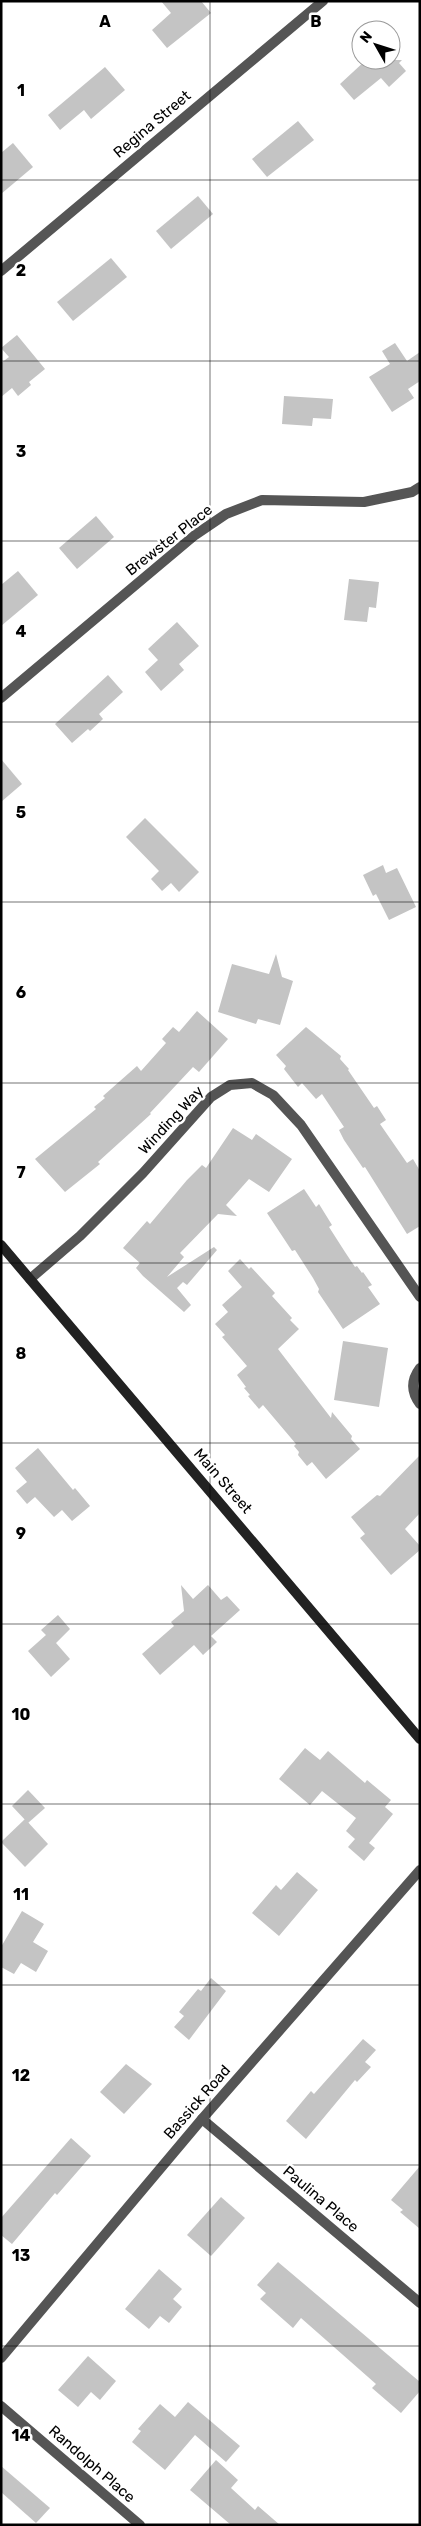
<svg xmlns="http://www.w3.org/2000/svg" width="421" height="2526" font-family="Rubik,sans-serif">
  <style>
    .building { fill: #c4c4c4 }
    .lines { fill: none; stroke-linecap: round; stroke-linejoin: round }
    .minor { stroke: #555; stroke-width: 10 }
    .secondary { stroke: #222; stroke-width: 10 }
    .grid { fill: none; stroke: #000; stroke-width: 1; stroke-opacity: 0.55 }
    .labels { text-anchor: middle; stroke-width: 5; stroke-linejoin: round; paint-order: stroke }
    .street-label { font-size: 15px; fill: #000; stroke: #fff }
    .grid-label { font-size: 16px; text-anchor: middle; font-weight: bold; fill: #000; stroke: #fff; stroke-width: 5; stroke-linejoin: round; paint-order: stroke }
  </style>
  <rect width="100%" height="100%" fill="#fff"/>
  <g class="building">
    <path d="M161,1H201L211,13L167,48L152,30L171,13Z"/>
    <path d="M366,60H402L399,63L406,71L389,87L381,78L354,100L340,84Z"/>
    <path d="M105,67L125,90L91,119L84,110L60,130L48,115Z"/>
    <path d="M298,121L314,140L267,177L252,159Z"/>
    <path d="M13,143L33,167L1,194V153Z"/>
    <path d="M198,196L213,214L171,249L156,231Z"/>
    <path d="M111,258L127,277L73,321L57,302Z"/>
    <path d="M17,335L45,369L29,382L31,385L18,396L12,388L1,397V363L9,357L1,348Z"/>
    <path d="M395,343L407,361L420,352V381L408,389L414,398L392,412L369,377L390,364L382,351Z"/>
    <path d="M284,396L333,399L331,419L313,418L312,426L282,424Z"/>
    <path d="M96,516L114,537L77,569L59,548Z"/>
    <path d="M18,571L38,595L1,626V585Z"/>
    <path d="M349,579L379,582L376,608L369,607L367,622L344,620Z"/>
    <path d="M177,622L199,646L179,664L184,670L161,691L145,672L158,660L148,649Z"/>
    <path d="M108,675L123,692L99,714L103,719L90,731L88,729L72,743L55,724Z"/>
    <path d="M1,759L22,784L1,802Z"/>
    <path d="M145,818L199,872L179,892L171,883L162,891L151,879L159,871L126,837Z"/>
    <path d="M383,865L386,873L397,868L416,907L389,920L376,894L373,896L363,875Z"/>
    <path d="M276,954L282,977L293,981L280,1025L258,1019L256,1024L218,1012L232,964L269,974Z"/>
    <path d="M197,1011L228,1039L199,1072L193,1067L150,1113L151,1114L98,1162L100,1164L65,1192L35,1159L96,1109L94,1107L105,1098L103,1096L137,1066L141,1071L166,1043L162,1039L173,1027L179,1032Z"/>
    <path d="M306,1027L341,1056L340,1059L349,1069L348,1070L374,1108L377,1106L386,1120L380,1124L407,1163L413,1159L420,1171V1226L407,1234L365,1167L363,1168L344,1140L339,1130L344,1127L322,1094L316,1099L302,1083L298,1087L284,1069L286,1066L276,1055Z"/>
    <path d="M233,1128L252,1140L256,1134L292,1159L269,1192L249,1179L226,1205L237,1216L218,1214L180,1253L184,1257L167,1277L214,1247L217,1250L187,1285L183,1282L177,1288L191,1305L184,1312L143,1276L136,1268L140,1263L123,1248L147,1221L150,1224L187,1180L202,1165L206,1168Z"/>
    <path d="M304,1189L316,1207L319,1204L332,1225L329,1227L345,1252L355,1267L357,1266L362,1273L363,1272L372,1285L368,1287L380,1304L343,1329L318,1292L319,1289L313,1278L295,1250L292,1251L267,1213Z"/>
    <path d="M240,1259L249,1269L251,1267L275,1293L272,1296L292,1318L290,1320L299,1329L278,1349L331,1418L332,1412L352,1436L351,1439L360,1449L326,1479L312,1462L307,1466L298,1455L299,1452L294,1446L296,1444L263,1405L259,1409L248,1396L250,1395L244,1388L246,1387L237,1375L247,1366L222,1337L225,1335L215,1324L228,1312L222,1305L242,1287L228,1271Z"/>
    <path d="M343,1341L388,1348L379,1407L334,1400Z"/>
    <path d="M38,1448L73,1490L75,1488L90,1506L72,1521L62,1510L54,1517L35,1497L27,1504L16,1491L27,1482L15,1468Z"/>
    <path d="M420,1455V1513L405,1529L420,1546V1550L391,1575L360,1538L365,1534L351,1517L377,1495L380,1496Z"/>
    <path d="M181,1585L193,1599L208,1585L221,1600L227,1596L240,1610L211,1636L217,1642L203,1655L194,1645L160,1675L142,1654L174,1626L171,1622L184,1611Z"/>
    <path d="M58,1615L70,1629L56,1643L70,1659L51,1677L28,1651L46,1635L41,1630Z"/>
    <path d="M305,1748L320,1760L328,1751L365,1783L367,1780L391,1800L385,1807L393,1814L369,1843L375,1848L364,1861L348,1847L355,1839L346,1831L356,1818L322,1791L310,1805L279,1779Z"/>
    <path d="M28,1790L45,1808L28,1823L12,1806Z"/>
    <path d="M25,1819L48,1844L25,1867L1,1842Z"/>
    <path d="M297,1872L318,1890L279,1936L252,1913L276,1885L281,1890Z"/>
    <path d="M22,1911L44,1924L33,1942L48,1951L36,1972L21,1963L14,1974L1,1967V1947Z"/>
    <path d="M211,1978L226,1991L189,2040L174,2027L184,2016L179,2012L198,1989L201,1991Z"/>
    <path d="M363,2039L376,2050L365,2062L371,2067L357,2082L355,2080L306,2139L286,2121L311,2091L314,2094Z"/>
    <path d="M126,2064L152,2084L124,2114L100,2092Z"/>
    <path d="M71,2138L91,2156L57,2195L55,2193L12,2244L1,2235V2218Z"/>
    <path d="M420,2166V2229L400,2212L403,2210L391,2200Z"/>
    <path d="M221,2197L245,2218L211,2256L187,2235Z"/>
    <path d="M278,2262L420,2382V2391L401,2413L372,2388L376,2384L301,2318L293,2328L260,2299L266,2293L257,2285Z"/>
    <path d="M159,2269L182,2289L173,2299L182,2307L169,2323L160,2316L149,2329L125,2309Z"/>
    <path d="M88,2356L116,2381L100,2400L91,2392L78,2407L58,2390Z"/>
    <path d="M188,2402L240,2446L226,2462L195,2435L165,2470L132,2442L141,2431L138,2429L160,2404L175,2417Z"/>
    <path d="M216,2460L238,2480L231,2488L255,2510L258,2506L280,2525H231L190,2490Z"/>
    <path d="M1,2466L50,2508L36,2523L1,2492Z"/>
  </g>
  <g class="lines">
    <g class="minor">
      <path d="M1,271L323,1"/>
      <path d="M1,698L195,535L226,514L262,500L364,502L412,492L420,487"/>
      <path d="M30,1279L80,1236L143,1173L211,1097L230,1085L252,1083L273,1095L301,1125L420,1297"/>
      <path d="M420,1368C411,1380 411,1392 420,1404"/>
      <path d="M202,2119L420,2303"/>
      <path d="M1,2358L202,2119L420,1870"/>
      <path d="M1,2406L140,2525"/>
    </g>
    <path class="secondary" d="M1,1245L420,1739"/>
  </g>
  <path class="grid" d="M210,1V2525M1,180H420M1,361H420M1,541H420M1,722H420M1,902H420M1,1083H420M1,1263H420M1,1443H420M1,1624H420M1,1804H420M1,1985H420M1,2165H420M1,2346H420"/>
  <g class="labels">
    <g class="street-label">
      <text transform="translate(152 124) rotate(-40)" y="5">Regina Street</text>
      <text transform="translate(169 540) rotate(-38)" y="5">Brewster Place</text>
      <text transform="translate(171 1120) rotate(-47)" y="5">Winding Way</text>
      <text transform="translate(223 1481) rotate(49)" y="5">Main Street</text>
      <text transform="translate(197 2102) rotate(-49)" y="5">Bassick Road</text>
      <text transform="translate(321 2199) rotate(40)" y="5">Paulina Place</text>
      <text transform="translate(92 2464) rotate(41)" y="5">Randolph Place</text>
    </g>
  </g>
  <g class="grid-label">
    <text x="105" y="27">A</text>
    <text x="316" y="27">B</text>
    <text x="21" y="96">1</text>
    <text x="21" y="276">2</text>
    <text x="21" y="457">3</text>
    <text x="21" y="637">4</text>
    <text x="21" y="818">5</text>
    <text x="21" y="998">6</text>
    <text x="21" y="1178">7</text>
    <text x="21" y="1359">8</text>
    <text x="21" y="1539">9</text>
    <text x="21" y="1720">10</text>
    <text x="21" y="1900">11</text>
    <text x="21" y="2081">12</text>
    <text x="21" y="2261">13</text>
    <text x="21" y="2441">14</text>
  </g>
  <rect width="421" height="2526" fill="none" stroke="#000000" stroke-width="5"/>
  <g transform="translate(376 45) rotate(309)"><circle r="24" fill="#ffffff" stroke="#999999"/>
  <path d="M0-4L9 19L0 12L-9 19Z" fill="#000000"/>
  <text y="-8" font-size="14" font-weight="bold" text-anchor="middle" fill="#000000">N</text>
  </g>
</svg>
